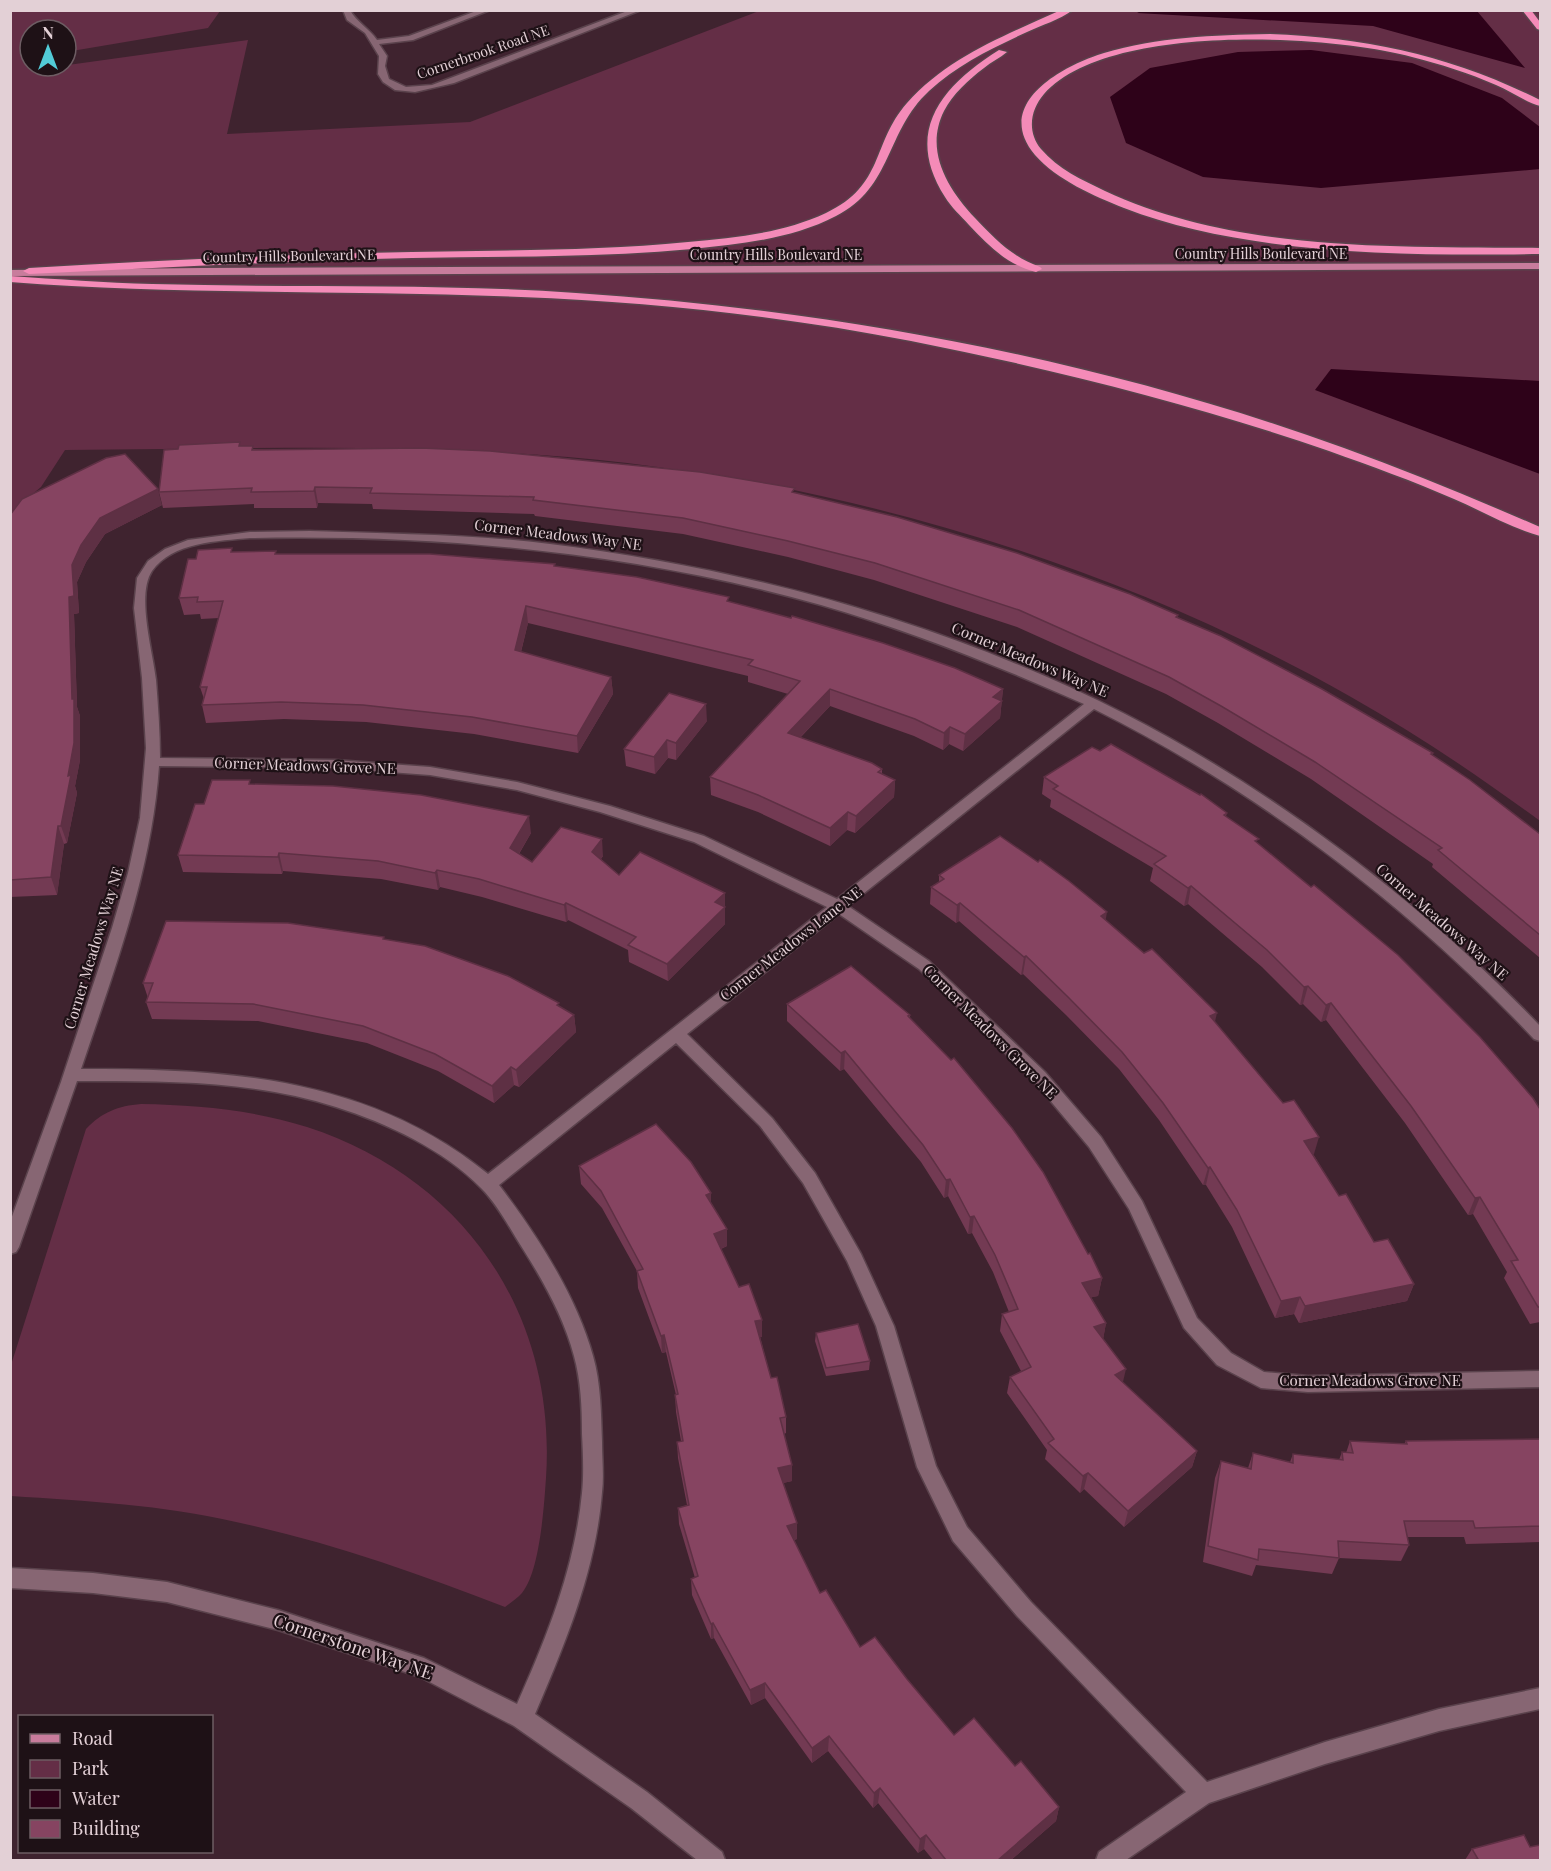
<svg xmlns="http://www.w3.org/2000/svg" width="1551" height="1871" font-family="'Playfair Display',serif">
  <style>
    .green { fill: #642e46 }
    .water { fill: #2e0219 }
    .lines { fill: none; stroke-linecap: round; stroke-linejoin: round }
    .minor-casing { stroke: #5a424c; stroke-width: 3 }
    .major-casing { stroke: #5a424c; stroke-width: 3 }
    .highway-casing { stroke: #5a424c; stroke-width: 3 }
    .minor { fill: #876673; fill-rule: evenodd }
    .major { fill: #c87c9c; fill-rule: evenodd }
    .highway { fill: #f48bb8; fill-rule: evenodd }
    .wall { fill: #733a53 }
    .shaded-wall { fill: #5e3044 }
    .building { fill: #864461; stroke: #5e3044; stroke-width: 1.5 }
    .labels { text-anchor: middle; stroke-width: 4.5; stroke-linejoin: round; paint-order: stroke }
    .far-street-label { font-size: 14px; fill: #e3d0d6; stroke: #1e1116 }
    .street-label { font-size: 15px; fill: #e3d0d6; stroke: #1e1116 }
    .near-street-label { font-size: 18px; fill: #e3d0d6; stroke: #1e1116 }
  </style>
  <rect width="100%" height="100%" fill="#3f232f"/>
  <g class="green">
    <path d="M11,11H220L208,28L66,52V30H30V66H36L32,70L248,40L227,134L470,122L759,11H1540V821C1480,777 1417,734 1351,697C1131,572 878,493 627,463C441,441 252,449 65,450L41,487L11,512Z"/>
    <path d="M141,1104C197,1105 254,1110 307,1127C464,1178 557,1314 546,1478C544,1506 540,1571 522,1593C518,1598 510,1603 505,1607C417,1573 329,1542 236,1522C163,1505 86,1501 11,1496V1365L86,1129C102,1112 118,1106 141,1104Z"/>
  </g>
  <g class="water">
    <path d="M1143,10L1477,11L1525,68L1373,26L1137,13Z"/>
    <path d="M1311,50L1412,63L1502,98L1540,127V169L1321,188L1203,177L1126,143L1110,97L1150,68L1238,52Z"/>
    <path d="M1331,369L1540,381V474L1315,390Z"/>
  </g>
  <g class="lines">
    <defs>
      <g id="minor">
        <path d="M343,10H350C356,22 369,28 377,40L409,36L479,10H490L413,40L379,44L387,56L385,66L389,79L406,87L432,85L630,10H641L454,83L415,92L395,90L383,82L378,74L379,56L365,33L347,20Z"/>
        <path d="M310,531C390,534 470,534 550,544C748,569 947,623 1125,714C1275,791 1424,904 1540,1026V1041L1534,1039C1410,907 1257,790 1094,709L848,906L929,961L1045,1072L1101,1137L1142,1201L1197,1318L1231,1353L1264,1372L1308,1376L1540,1371V1387L1308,1392L1261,1388L1217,1365L1184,1328L1129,1209L1089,1147L1033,1080L919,969L839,914L687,1034L772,1118L815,1173L861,1254L894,1326L936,1466L967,1527L1031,1602L1207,1782L1325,1742L1439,1709L1540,1688V1709L1439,1731L1325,1764L1209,1803L1126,1860H1096L1099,1852L1186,1792L1017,1616L953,1541L917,1467L876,1326L847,1261L803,1183L760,1126L676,1043L499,1185C537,1235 576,1295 593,1356C601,1384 601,1414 602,1442C602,1459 604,1476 602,1492C596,1570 565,1644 535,1714L647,1792L722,1852L725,1860H697L631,1808L514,1726L420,1677L278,1630L167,1602L93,1593L10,1588V1568L93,1573L167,1582L278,1610L424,1658L517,1704C547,1637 575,1567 582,1493C584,1474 583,1453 582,1434C582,1408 581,1381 574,1356C564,1318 544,1282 523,1249C510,1229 498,1205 481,1188C444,1150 387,1123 336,1107C253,1080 164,1081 77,1081L19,1247L16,1252L10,1254V1222L61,1082L112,928L128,873L140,818L146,748L142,678L134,608L137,578L148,561L165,549L188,540L250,532ZM250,538C442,534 636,553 821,605C911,631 998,666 1084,704L837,899L704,836L610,806L517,782L430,767L335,760L160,758C160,732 158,706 156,680C153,652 136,595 152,571C172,542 219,541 250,538ZM159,766L335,768L430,775L517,790L600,812L694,842L827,907L488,1174C368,1077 229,1069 81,1069C114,971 152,870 159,766Z"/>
      </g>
      <path id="major" d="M1540,263V269L10,276V270L202,268Z"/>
      <g id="highway">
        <path d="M1061,10H1073C1059,20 1042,25 1027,32C992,48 957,65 929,91C885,132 893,187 836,216C792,239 740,244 692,249C598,258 505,256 412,258C284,261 156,268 29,274L23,271L29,268C157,261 284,254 412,252C504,250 597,251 688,242C735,238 783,233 826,213C885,185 871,144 907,103C948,57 1006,35 1061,10Z"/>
        <path d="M1522,10H1531L1540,22V30L1537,29Z"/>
        <path d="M1270,34C1368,38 1452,56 1540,100V106C1525,102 1511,91 1496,85C1469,73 1440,64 1412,57C1327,34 1107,23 1044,94C1030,110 1027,132 1041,149C1058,169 1082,180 1105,191C1239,253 1396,246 1540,248V254C1412,256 1244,255 1124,208C1094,196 1057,180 1035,155C992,104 1062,66 1104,53C1157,37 1214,35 1270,34Z"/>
        <path d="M999,50L1007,52C1000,58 991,62 984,68C968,80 953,94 944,111C924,151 948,189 975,218C995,239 1012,257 1040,267L1042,269L1036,272C1007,265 989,246 969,225C961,216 951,207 945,197C903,131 942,86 999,50Z"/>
        <path d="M10,276C58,279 105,283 152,284C293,288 435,283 576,293C836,310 1098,359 1344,448C1411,472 1475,499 1540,527V536C1511,528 1482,511 1454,499C1413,481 1371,466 1329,451C1193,404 1053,369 911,341C783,316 651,302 521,297C351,290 181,295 10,282Z"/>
      </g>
    </defs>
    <use href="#minor" class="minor-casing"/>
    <use href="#major" class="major-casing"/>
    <use href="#highway" class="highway-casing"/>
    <use href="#minor" class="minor"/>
    <use href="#major" class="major"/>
    <use href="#highway" class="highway"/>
  </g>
  <g class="wall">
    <path d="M241,446L254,449L795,493L1178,615L1177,618L1433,753L1432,755L1540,834V958L1432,867L1433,864L1311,779L1218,723L1166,694L1017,627L874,580L788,557L683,534L535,516L534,514L373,509L372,504L318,503L317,508H254V504L163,508L159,492Z"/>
    <path d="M162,505L105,534L86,562L77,582L79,613L74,614L77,707L80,716V760L75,786L77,793L67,843L64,844L57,895L10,897V515Z"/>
    <path d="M232,552L555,567L729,602L1003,689L1000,718L963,751L949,744L943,750L914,736L830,706L800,738L882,769V774L895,780L894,797L855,833L847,830L830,846L758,812L711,795L710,777L788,694L748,682V676L528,623L521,652L611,677L613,694L578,753L474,734L366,722L284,719L206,723L202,705L204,699L200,687L219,618L201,619L200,614L184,615L179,598L196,559Z"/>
    <path d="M707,721L676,760L668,758L655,774L626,766L624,749Z"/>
    <path d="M1100,751L1227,813L1226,816L1258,844L1540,1109V1322L1530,1324L1504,1278L1507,1272L1473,1214L1468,1215L1405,1123L1326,1020L1321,1022L1303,1004L1300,1005L1262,967L1188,904L1184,906L1150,881L1153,868L1050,807L1051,800L1042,794L1044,777Z"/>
    <path d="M251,784L531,833L519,854L532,862L603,856L601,859L619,875L725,893V924L668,981L629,962L628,950L568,920L566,922L482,897L440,887L438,890L381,879L283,871L282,874L183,872L178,855L204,804Z"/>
    <path d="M939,875L1106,920L1215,1022L1314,1154H1313L1339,1196L1374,1242L1414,1284L1407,1301L1299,1323L1294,1314L1275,1318L1232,1227L1206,1185H1203L1159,1120L1119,1069L1066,1015L1023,974L1021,975L959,921L956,923L930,904L931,887L939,882Z"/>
    <path d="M385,939L560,1007L574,1015L576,1032L519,1087L514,1085L494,1103L438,1071L367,1043L258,1021L152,1019L146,1002L148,998L143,983Z"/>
    <path d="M787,1004L910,1015V1018L1102,1278L1098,1296L1091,1297L1106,1323L1103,1339L1123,1383L1197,1451L1192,1467L1124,1527L1084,1489L1080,1493L1045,1459L1047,1450L1007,1393L1010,1377L1021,1371L1000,1331L1002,1314L1009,1312L993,1272L972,1233L968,1234L948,1196L944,1198L921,1162L844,1069L840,1071L787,1021Z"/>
    <path d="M579,1166L711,1204L727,1246L721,1249L739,1287L762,1320V1337H760L771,1378L786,1417V1433L784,1434L792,1481L783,1483L797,1523V1539L794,1540L820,1593L860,1647L907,1679L954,1735L1015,1766L1059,1807L1056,1821L1011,1860H933L924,1849L918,1853L878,1803L873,1808L828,1751L812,1763L765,1698L751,1705L714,1638L711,1639L692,1595L691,1579L695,1578L679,1524L678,1508L687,1505L678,1458L677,1442L681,1441L676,1412L675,1395H676L666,1352L662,1353L638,1288L637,1271L602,1208L581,1184Z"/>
    <path d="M816,1333L870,1361L869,1370L826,1376L815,1341Z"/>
    <path d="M1540,1439V1542L1466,1544L1464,1537H1407L1409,1545L1401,1561L1339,1558L1332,1574L1256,1565L1252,1576L1203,1562L1215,1478L1221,1461L1248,1468L1253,1453L1290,1462L1293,1454L1339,1460L1342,1452L1346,1453L1350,1441L1404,1444L1406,1441Z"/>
    <path d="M1530,1847L1540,1860H1465L1472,1849Z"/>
  </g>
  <g class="shaded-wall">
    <path d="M315,487L318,503L317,508L314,491Z"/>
    <path d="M158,489L162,505L105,534L86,562L77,582L79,613L74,614L77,707L80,716V760L75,786L77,793L67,843L61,826L68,776L72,699L69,597L72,565L81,545L100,518Z"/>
    <path d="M526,606L528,623L517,667L515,650Z"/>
    <path d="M611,677L613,694L578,753L577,736Z"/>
    <path d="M830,689V706L788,750V733Z"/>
    <path d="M1003,689L1000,718L963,751L965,734L993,697Z"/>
    <path d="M706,704L707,721L676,760V743Z"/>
    <path d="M950,727L949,744L943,750L944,733Z"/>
    <path d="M667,740L668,758L655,774L654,757Z"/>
    <path d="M895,780L894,797L855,833L856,816Z"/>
    <path d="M848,812L847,830L830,846V828Z"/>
    <path d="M529,816L531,833L512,865L510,848Z"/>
    <path d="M58,826L64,844L57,895L51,877Z"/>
    <path d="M602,839L603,856L593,869L592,852Z"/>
    <path d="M279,853L283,871L282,874L278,857Z"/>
    <path d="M437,870L440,887L438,890L435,873Z"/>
    <path d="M1191,886L1188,904L1184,906L1188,888Z"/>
    <path d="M725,893V924L668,981L667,964L715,902Z"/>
    <path d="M566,903L568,920L566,922L564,905Z"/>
    <path d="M960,903L959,921L956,923L957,905Z"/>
    <path d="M1107,912L1104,930L1101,916Z"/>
    <path d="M1026,956L1023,974L1021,975L1024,957Z"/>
    <path d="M1308,986L1303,1004L1300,1005L1304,987Z"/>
    <path d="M1331,1003L1326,1020L1321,1022L1326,1005Z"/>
    <path d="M1217,1013L1213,1030L1210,1016Z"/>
    <path d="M574,1015L576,1032L519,1087L516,1070Z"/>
    <path d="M845,1051L844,1069L840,1071L841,1053Z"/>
    <path d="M511,1067L514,1085L494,1103L492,1086Z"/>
    <path d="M1319,1137L1314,1154L1299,1158L1304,1141Z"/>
    <path d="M1210,1167L1206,1185H1203L1208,1168Z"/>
    <path d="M950,1179L948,1196L944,1198L946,1180Z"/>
    <path d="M711,1193V1211L706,1195Z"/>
    <path d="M1480,1197L1473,1214L1468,1215L1475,1198Z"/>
    <path d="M974,1216L972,1233L968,1234L970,1217Z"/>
    <path d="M727,1229V1246L715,1251L714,1234Z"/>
    <path d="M1102,1278L1098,1296L1079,1300L1082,1283Z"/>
    <path d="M1414,1284L1407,1301L1299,1323L1305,1306Z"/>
    <path d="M1300,1297L1294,1314L1275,1318L1281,1301Z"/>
    <path d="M762,1320V1337L755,1338V1321Z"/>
    <path d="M1106,1323L1103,1340L1094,1327Z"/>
    <path d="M664,1335L666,1352L662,1353L661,1336Z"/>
    <path d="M1126,1369L1122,1386L1115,1375Z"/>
    <path d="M1197,1451L1192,1467L1124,1527L1128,1511Z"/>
    <path d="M792,1465V1481L778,1484V1468Z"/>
    <path d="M1088,1473L1084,1489L1080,1493L1083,1476Z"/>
    <path d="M797,1523V1539L787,1542V1526Z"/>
    <path d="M713,1623L714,1638L711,1639V1624Z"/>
    <path d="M765,1683V1698L751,1705L750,1690Z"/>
    <path d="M829,1736L828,1751L812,1763V1748Z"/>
    <path d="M880,1788L878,1803L873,1808L874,1793Z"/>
    <path d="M1059,1807L1056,1821L1011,1860H998Z"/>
    <path d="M926,1835L924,1849L918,1853L920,1839Z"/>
  </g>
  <g class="building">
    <path d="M240,442L239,446H253L252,450L421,448L490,451L700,472L795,488L792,492L897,517L1017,553L1130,594L1178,615L1176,617L1221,636L1322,689L1433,753L1431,754L1470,780L1540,834V935L1438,850L1442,848L1315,762L1221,706L1169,677L1019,610L875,563L788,541L683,518L533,500L534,497L370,493L372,488L315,487L314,491L251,492L252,488L159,492L164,450L178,449L179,445Z"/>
    <path d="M125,454L158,489L100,518L81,545L72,565L74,596L69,597L72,699H74V743L68,776L71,775L61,826H58L51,877L10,880V515L22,499L106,458Z"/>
    <path d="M232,548L231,552L276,551L275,554H430L555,564L554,566L637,577L729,597L727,601L791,618L792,616L883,643L955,668L1003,689L993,697L1002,701L965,734L950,727L944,733L915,719L830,689L788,733L872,763L882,769L878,772L895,780L856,816L848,812L830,828L758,795L710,777L800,681L748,665L753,660L526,606L515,650L611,677L577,736L472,717L363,705L281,702L202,705L207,687H200L223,601L197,602L198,597L179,598L188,559H196L198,550Z"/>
    <path d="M669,693L706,704L676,743L667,740L654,757L624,749Z"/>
    <path d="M1111,744L1200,795L1201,794L1227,813L1224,815L1259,839L1255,841L1311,887L1314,885L1398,955L1480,1037L1533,1098L1540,1109V1307H1538L1511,1261L1518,1260L1480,1197L1475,1198L1411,1106L1331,1003L1326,1005L1308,986L1304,987L1267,950L1191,886L1188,888L1154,864L1166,856L1053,789L1058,786L1044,777L1092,747L1100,751Z"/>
    <path d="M212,780H250L249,784L333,786L421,795L529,816L510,848L532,862L561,827L602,839L592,852L619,875L640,852L725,893L715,902L725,907L667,964L628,945L636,937L566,903L564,905L479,879L437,870L435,873L378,861L279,853L278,857L178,855L195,804H204Z"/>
    <path d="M1000,836L1038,862L1040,860L1069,881L1107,912L1101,916L1144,953L1152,949L1217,1013L1210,1016L1283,1103L1294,1100L1319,1137L1304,1141L1339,1196L1346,1194L1374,1242L1388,1239L1414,1284L1305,1306L1300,1297L1281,1301L1237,1210L1210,1167L1208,1168L1163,1103L1122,1052L1068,997L1026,956L1024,957L960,903L957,905L931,887L944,879L939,875Z"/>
    <path d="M166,921L288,923L384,937L383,939L425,946L508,976L559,1003L557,1005L574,1015L516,1070L511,1067L492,1086L435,1054L363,1026L253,1004L146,1002L153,983H143Z"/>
    <path d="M851,966L910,1015L908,1016L951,1060L954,1058L1012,1128L1043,1172L1088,1254L1090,1253L1102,1278L1082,1283L1106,1323L1094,1327L1126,1369L1115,1375L1197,1451L1128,1511L1088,1473L1083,1476L1048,1443L1054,1439L1010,1377L1031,1367L1002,1314L1018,1309L995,1255L974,1216L970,1217L950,1179L946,1180L923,1145L845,1051L841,1053L787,1004Z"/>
    <path d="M656,1124L691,1162L711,1193L706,1195L727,1229L714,1234L739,1287L749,1284L762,1320L755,1321L771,1378L777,1377L786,1417L780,1418L792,1465L778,1468L797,1523L787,1526L820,1593L826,1590L860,1647L875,1637L907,1679L954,1735L974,1718L1015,1766L1021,1761L1059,1807L998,1860H946L926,1835L920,1839L880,1788L874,1793L829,1736L812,1748L765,1683L750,1690L713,1623L711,1624L691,1579L698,1576L678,1508L689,1505L677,1442L683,1441L675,1395L678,1394L664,1335L661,1336L637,1271L643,1269L601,1191L579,1166Z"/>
    <path d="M858,1324L870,1361L826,1368L816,1333Z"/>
    <path d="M1540,1439V1526L1475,1528L1473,1521H1404L1409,1545L1338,1541L1339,1558L1259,1549L1258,1560L1208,1546L1221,1461L1251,1469L1253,1453L1293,1463V1454L1343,1460L1342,1452L1353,1453L1350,1441L1407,1444L1406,1441Z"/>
    <path d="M1524,1835L1530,1847L1540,1845V1860H1473L1478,1859L1472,1849Z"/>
  </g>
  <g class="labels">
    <g class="far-street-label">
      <text transform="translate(483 52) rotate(-19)" y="5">Cornerbrook Road NE</text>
      <text x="1261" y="259">Country Hills Boulevard NE</text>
      <text x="776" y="260">Country Hills Boulevard NE</text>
      <text transform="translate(289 256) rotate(-1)" y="5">Country Hills Boulevard NE</text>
    </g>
    <g class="street-label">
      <text transform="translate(558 535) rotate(7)" y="5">Corner Meadows Way NE</text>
      <text transform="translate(1030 660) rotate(23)" y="5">Corner Meadows Way NE</text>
      <text transform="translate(305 766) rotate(2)" y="5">Corner Meadows Grove NE</text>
      <text transform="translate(1442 922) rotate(41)" y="5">Corner Meadows Way NE</text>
      <text transform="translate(791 944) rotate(-38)" y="5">Corner Meadows Lane NE</text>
      <text transform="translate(94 948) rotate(-73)" y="5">Corner Meadows Way NE</text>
      <text transform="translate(990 1032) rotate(45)" y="5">Corner Meadows Grove NE</text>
      <text x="1370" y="1386">Corner Meadows Grove NE</text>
    </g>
    <g class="near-street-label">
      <text transform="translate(353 1647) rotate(19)" y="6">Cornerstone Way NE</text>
    </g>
  </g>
  <rect width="1551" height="1871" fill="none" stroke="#e3d0d6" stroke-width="24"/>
  <rect x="18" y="1715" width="195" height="138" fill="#1e1116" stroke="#6d5d63" stroke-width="1.5"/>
  <rect x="30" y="1734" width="30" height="9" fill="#c87c9c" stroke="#6d5d63" stroke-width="1.5"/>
  <text x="72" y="1745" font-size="18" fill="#e3d0d6">Road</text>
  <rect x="30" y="1760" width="30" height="18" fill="#642e46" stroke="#6d5d63" stroke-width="1.5"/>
  <text x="72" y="1775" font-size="18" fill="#e3d0d6">Park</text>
  <rect x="30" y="1790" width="30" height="18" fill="#2e0219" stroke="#6d5d63" stroke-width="1.5"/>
  <text x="72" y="1805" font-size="18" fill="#e3d0d6">Water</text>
  <rect x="30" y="1820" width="30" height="18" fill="#864461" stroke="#6d5d63" stroke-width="1.5"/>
  <text x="72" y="1835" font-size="18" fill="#e3d0d6">Building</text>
  <g transform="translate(48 48)"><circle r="28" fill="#1e1116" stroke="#6d5d63" stroke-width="1.5"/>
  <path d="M0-4.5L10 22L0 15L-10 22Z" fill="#52cbd7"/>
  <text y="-9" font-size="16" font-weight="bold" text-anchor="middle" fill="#e3d0d6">N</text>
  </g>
</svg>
